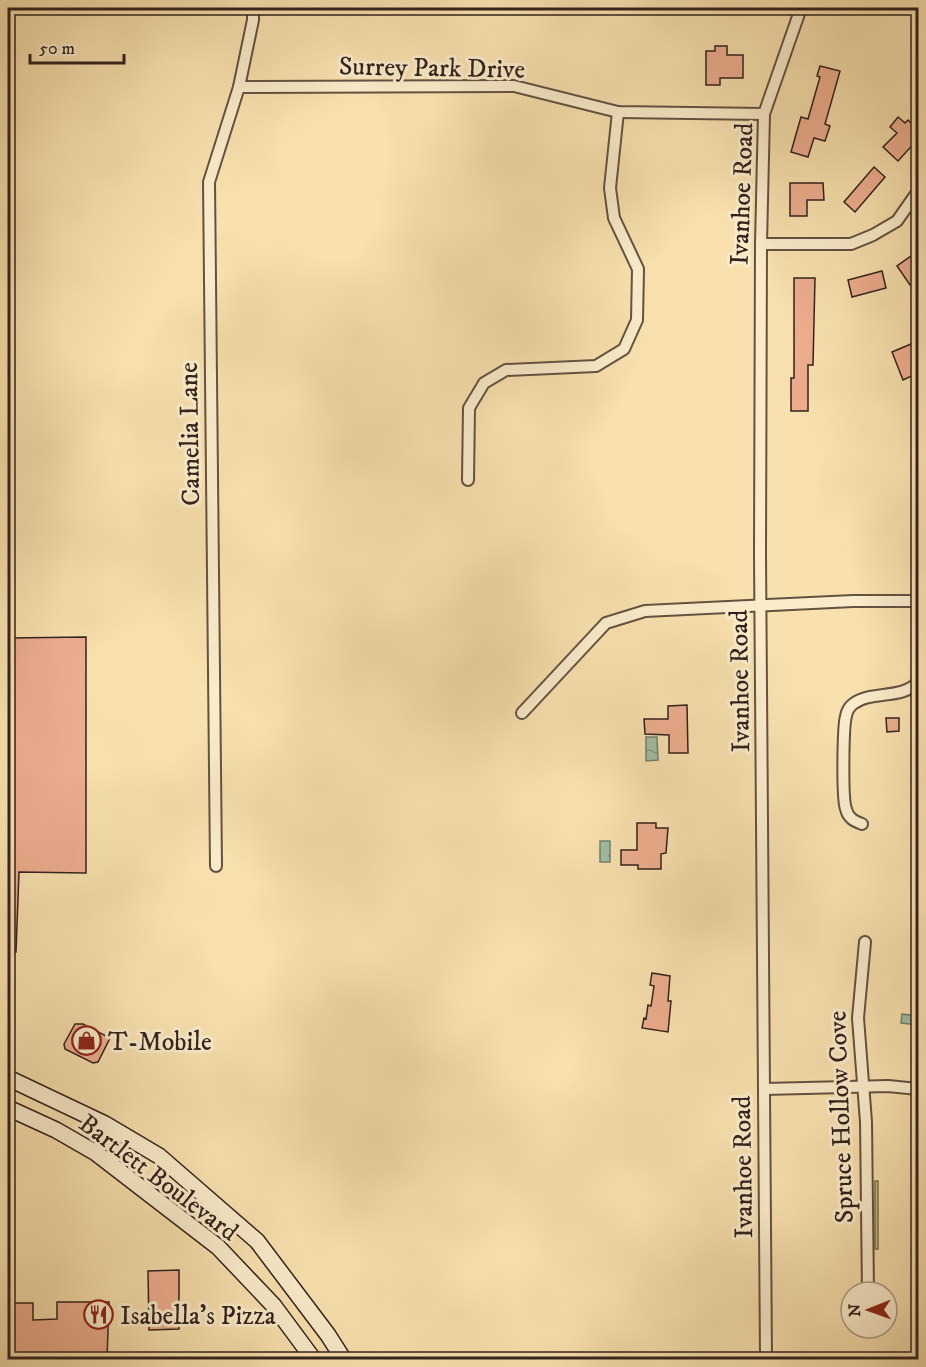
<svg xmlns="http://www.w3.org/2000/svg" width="926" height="1367" font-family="'IM FELL DW Pica',serif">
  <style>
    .grass { fill: url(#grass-dots); stroke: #797252; stroke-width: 1.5 }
    .water { fill: url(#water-ripples); stroke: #73806f; stroke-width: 1.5 }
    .building { fill: #edae8f; stroke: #32221c; stroke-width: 1.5 }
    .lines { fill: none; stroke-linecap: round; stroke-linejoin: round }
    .street-casing { stroke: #645241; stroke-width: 14 }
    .secondary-casing { stroke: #32221c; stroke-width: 18 }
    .street { stroke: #faeccb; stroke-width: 10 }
    .secondary { stroke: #faeccb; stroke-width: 15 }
    .labels { text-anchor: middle; stroke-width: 6; stroke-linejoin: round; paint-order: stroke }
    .street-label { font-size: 26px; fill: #32221c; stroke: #faeccb }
    .poi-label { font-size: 26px; fill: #32221c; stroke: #faeccb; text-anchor: start }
  </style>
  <defs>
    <pattern id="grass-dots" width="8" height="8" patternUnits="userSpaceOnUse" patternTransform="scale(1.5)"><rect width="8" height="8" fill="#c0c288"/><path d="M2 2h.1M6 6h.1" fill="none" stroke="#a5a675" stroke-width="1.8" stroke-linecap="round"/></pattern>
    <pattern id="water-ripples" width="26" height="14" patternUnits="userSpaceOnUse" patternTransform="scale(1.5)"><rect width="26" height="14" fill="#9ebea6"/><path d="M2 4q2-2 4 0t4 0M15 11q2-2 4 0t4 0" fill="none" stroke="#819a86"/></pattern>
  </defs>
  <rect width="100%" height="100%" fill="#f8e1af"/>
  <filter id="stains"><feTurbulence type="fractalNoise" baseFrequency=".00333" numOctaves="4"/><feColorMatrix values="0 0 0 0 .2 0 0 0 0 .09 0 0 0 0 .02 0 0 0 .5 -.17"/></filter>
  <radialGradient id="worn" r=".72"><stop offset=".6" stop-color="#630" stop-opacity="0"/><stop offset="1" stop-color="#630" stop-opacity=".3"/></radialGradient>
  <rect class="grass" x="875" y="1181" width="3" height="68"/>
  <g class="water">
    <path d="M646,737H657L658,760L646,761Z"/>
    <rect x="600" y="841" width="10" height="21"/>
    <path d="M902,1014L918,1016V1025L901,1023Z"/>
  </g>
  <g class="building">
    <path d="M715,46H727V55H743V78H720V85H706V51H715Z"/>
    <path d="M820,66L840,71L825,124L830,126L825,141L814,138L808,157L791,152L801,117L808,119L820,77L817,76Z"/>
    <path d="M898,117L905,123L908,120L918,130V139L898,161L883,147L897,133L890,127Z"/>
    <path d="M874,167L885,177L855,212L844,202Z"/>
    <path d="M790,183H823L824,200H807V216H790Z"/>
    <path d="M918,251V279L910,285L897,266Z"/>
    <path d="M882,271L886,288L852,297L848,280Z"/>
    <path d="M794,278H815L813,365H808V411H791V378H794Z"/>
    <path d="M911,344L914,351L918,349V373L903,380L892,352Z"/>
    <path d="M86,637V873L19,872L16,952H8V638Z"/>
    <path d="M687,705L688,753H669V735L645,734L644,719H668V706Z"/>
    <path d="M886,718H899V731L887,732Z"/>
    <path d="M637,823H656V828H668L666,853L661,854V869H638V865H621V850H637Z"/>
    <path d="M652,973L670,976L668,1001H671L668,1032L642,1028L644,1018L646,1019L648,1005L651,1006L654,986L650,985Z"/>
    <path d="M75,1024H83L110,1038L98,1062L93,1063L65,1049L64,1044Z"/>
    <path d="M179,1270V1329L149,1330L148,1271Z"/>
    <path d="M57,1302H109L107,1359H8V1303H33V1320L57,1319Z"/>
  </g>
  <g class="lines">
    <defs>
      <g id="street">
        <path d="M239,87L514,86L618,112L764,114"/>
        <path d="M761,244H851L873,235L897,221L918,191"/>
        <path d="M468,480L469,408L484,383L506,370L596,366L624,349L637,320L638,269L614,218L610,188L618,112"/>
        <path d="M522,713L606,623L645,611L853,601H918"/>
        <path d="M862,824C854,821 848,818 846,809C842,799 843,727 846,716C847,711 849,707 853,704C871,690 902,700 918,682"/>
        <path d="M216,866L209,182L239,87L253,20V8"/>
        <path d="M865,942L858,1018L866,1122L868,1292"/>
        <path d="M764,1089L888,1086L918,1089"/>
        <path d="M766,1360L760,554L761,244L764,114L801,8"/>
      </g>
      <g id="secondary">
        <path d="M8,1078L105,1124L159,1156L257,1241L328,1335L344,1360"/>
        <path d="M8,1108L56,1130L96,1153L218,1247L274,1306L314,1360"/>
      </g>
    </defs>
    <use href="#street" class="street-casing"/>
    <use href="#secondary" class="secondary-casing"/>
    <use href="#street" class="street"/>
    <use href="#secondary" class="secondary"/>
  </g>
  <defs>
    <symbol id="shop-ring" viewBox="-11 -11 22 22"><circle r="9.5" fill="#faeccb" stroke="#8f2418" stroke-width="1.5"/><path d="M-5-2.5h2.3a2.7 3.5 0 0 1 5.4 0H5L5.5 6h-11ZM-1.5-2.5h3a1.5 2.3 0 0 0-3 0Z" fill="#8f2418"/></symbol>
    <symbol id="restaurant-ring" viewBox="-11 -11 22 22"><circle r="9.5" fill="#faeccb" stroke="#8f2418" stroke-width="1.5"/><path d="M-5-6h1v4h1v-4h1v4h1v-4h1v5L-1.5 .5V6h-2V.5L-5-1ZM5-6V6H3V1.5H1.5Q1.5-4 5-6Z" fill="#8f2418"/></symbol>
  </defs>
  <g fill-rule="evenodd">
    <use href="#shop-ring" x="70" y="1024" width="33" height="33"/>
    <use href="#restaurant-ring" x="82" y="1298" width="33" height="33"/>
  </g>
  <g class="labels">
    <g class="street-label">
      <text transform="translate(432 67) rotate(1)" y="9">Surrey Park Drive</text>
      <text transform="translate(741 194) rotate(-88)" y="9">Ivanhoe Road</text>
      <text transform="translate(189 434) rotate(-91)" y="9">Camelia Lane</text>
      <text transform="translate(739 681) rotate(-91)" y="9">Ivanhoe Road</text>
      <text transform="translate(840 1117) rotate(-92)" y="9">Spruce Hollow Cove</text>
      <text transform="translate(742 1167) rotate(-91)" y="9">Ivanhoe Road</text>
      <text transform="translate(159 1177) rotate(37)" y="9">Bartlett Boulevard</text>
    </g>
    <g class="poi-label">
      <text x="108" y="1050">T-Mobile</text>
      <text x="120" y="1324">Isabella's Pizza</text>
    </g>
  </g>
  <rect width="926" height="1367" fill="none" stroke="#f8e1af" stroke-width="30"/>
  <rect x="9" y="9" width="908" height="1349" fill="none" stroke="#32221c" stroke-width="3"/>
  <rect x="15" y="15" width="896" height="1337" fill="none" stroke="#32221c" stroke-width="1.5"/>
  <g transform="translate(869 1310) rotate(269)"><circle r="28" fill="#faeccb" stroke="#aa9b85" stroke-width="1.5"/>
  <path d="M0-4.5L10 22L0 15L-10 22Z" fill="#8f2418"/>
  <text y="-9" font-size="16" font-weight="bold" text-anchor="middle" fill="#32221c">N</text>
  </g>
  <path d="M30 54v9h94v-9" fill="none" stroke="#32221c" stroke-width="3"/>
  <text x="39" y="54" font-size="18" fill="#32221c" stroke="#faeccb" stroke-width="4.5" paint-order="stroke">50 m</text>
  <rect width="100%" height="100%" filter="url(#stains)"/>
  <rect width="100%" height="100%" fill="url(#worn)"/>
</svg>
